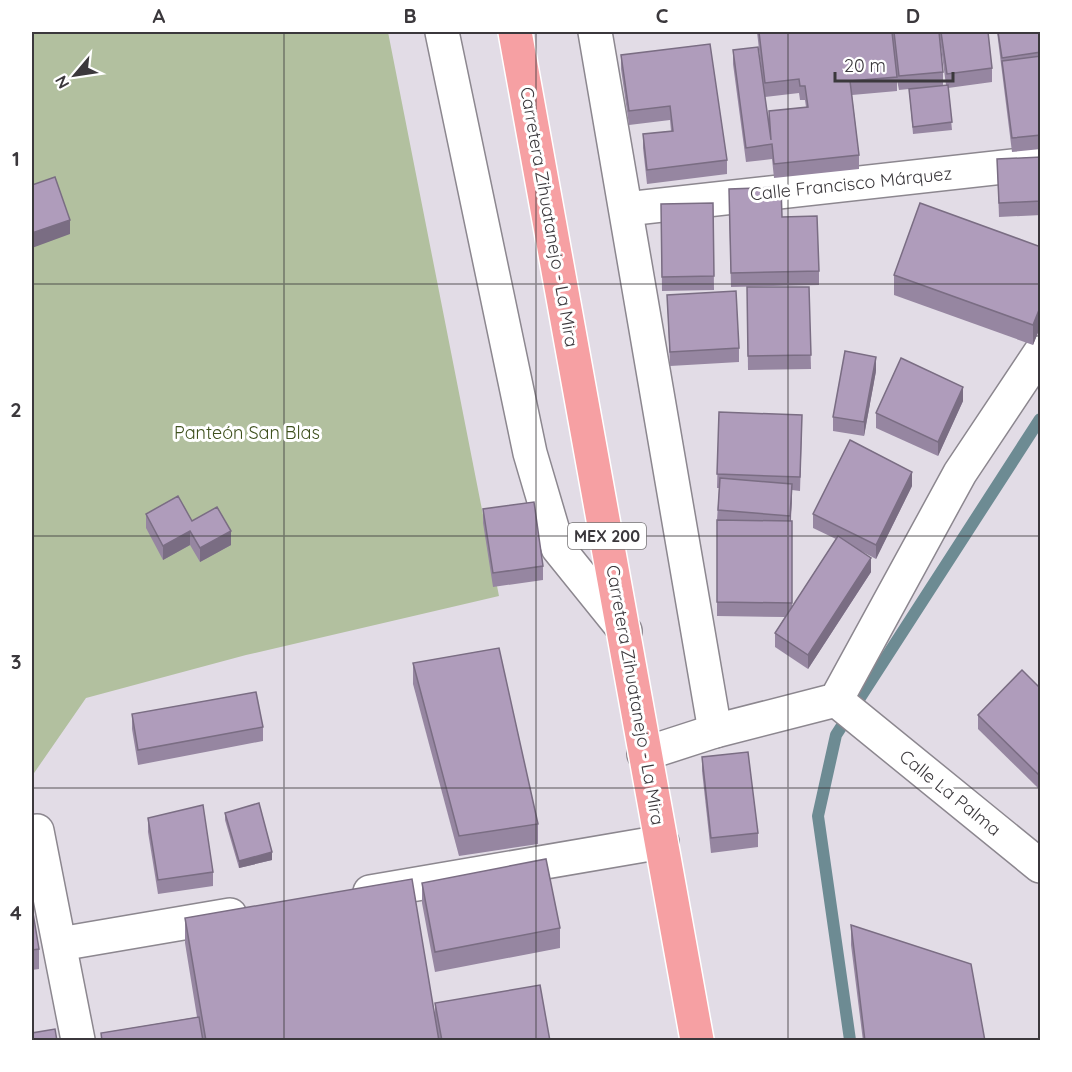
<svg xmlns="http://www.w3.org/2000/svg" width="1072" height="1072" font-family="Quicksand,sans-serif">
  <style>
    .green { fill: #b2c09f }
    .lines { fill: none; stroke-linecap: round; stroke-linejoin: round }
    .stream { stroke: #6d8b93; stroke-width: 12 }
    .minor-casing { stroke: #8c878f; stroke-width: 36 }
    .trunk-casing { stroke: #fff; stroke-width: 36 }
    .minor { stroke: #fff; stroke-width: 33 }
    .trunk { stroke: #f6a0a3; stroke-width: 33 }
    .wall { fill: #9686a1; fill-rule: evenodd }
    .shaded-wall { fill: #7a6d83 }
    .building { fill: #af9cbb; stroke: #7a6d83; stroke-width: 1.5 }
    .grid { fill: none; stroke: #3b383c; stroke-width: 1.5; stroke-opacity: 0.55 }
    .labels { text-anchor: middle; stroke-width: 6; stroke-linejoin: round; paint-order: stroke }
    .shield { fill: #fff; stroke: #767476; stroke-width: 1.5 }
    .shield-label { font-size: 16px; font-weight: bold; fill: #3b383c }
    .street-label { font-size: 18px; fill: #3b383c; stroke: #fff }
    .park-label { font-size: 18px; fill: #3e501d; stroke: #fff }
    .neatline { fill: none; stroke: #3b383c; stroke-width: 2 }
    .grid-label { font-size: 20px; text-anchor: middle; font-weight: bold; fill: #3b383c }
  </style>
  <rect width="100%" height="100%" fill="#e2dce6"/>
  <path class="green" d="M32,32H388L499,596L246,655L86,698L32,776Z"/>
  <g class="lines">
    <path class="stream" d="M850,1040L818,816L836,735L1040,419"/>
    <defs>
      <g id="minor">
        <path d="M442,32L530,453L558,548L625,631"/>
        <path d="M595,32L715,731"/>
        <path d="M626,209L1040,163"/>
        <path d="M836,700L1040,866"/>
        <path d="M644,754L715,731L836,700L960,473L1040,353"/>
        <path d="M37,831L78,1040"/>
        <path d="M370,892L662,842"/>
        <path d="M60,944L230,915"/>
      </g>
      <path id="trunk" d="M515,32L697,1040"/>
    </defs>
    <use href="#minor" class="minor-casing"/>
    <use href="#trunk" class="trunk-casing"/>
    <use href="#minor" class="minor"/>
    <use href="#trunk" class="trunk"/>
  </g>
  <g class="wall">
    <path d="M757,32H939L943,72V86L946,85L939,32H988L992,68V82L948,88L952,130L913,134L909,89L928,87L899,90L897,80V91L852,95L859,155V169L774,178L772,159L746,162L733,64V50L763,84ZM799,93L800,100H805L806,107L769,111V125L765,97Z"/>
    <path d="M997,32H1041V149L1012,152Z"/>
    <path d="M621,55L727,160V174L647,184L643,148V134L671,131L670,120L629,125L621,69Z"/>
    <path d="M1041,157V215L999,217L997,159Z"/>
    <path d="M713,203L714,290L662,291L661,204Z"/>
    <path d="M729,203L782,217L819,271V285L731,287Z"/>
    <path d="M1041,247V325L1033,345L894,295V275Z"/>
    <path d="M747,287H809L811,369L748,370Z"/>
    <path d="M667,295L739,348V362L670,366Z"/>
    <path d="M876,371L864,436L833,431V417Z"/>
    <path d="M963,401L938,456L876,428V413Z"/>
    <path d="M719,412L802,429L800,491L792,490L791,521H792V607L836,539L813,528V514L912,486L876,559L861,551L871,572L808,669L775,647V633L785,617L717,616V520L719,488H717Z"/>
    <path d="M483,509L543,566V580L493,587L483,523Z"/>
    <path d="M146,514L192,521L231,545L200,562L190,545L163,560L146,528Z"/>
    <path d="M413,663L538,824V844L459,856L413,684Z"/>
    <path d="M1041,689L1038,788L978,729V715Z"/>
    <path d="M132,714L263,727V741L138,765L132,729Z"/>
    <path d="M702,757L758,833V847L711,853L702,771Z"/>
    <path d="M225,813L272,860L239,868L225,820Z"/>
    <path d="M148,818L213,872V886L158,894L148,832Z"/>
    <path d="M422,883L560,928V948L435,972L422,903Z"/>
    <path d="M32,907L39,949V969L32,970Z"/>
    <path d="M185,918L435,1013V1003L550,1041H101V1033L197,1017L185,943Z"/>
    <path d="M851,925L985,1041H863L851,945Z"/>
  </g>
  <g class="shaded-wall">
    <path d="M70,220V234L32,248V233Z"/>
    <path d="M1041,305V325L1033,345V325Z"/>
    <path d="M876,357V371L864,436V422Z"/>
    <path d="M963,387V401L938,456V442Z"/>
    <path d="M912,472V486L876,559V545Z"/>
    <path d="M792,484V498L790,530V516Z"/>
    <path d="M190,531V545L163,560V546Z"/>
    <path d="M231,531V545L200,562V548Z"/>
    <path d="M871,558V572L808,669V655Z"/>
    <path d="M1041,772V786L1038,788V774Z"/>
    <path d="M272,852V860L239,868V861Z"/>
  </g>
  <g class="building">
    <path d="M759,32H892L897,77L850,81L859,155L774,164L772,144L746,148L733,50L758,47L771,140L769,111L808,107L805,86H800L799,79L765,83Z"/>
    <path d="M894,32H939L943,72L899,76Z"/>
    <path d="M941,32H988L992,68L947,74Z"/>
    <path d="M998,32H1041V52L1002,58Z"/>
    <path d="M710,44L727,160L647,170L643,134L673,131L670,106L629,111L621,55Z"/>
    <path d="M1041,56V135L1012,138L1002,61Z"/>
    <path d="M948,85L952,122L913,127L909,89Z"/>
    <path d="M1041,157V201L999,203L997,159Z"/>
    <path d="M55,177L70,220L32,233V185Z"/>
    <path d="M781,187L782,217L817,216L819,271L731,273L729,189Z"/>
    <path d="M713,203L714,276L662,277L661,204Z"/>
    <path d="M920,203L1041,247V305L1033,325L894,275Z"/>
    <path d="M747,287H809L811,355L748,356Z"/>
    <path d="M736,291L739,348L670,352L667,295Z"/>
    <path d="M845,351L876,357L864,422L833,417Z"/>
    <path d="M901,358L963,387L938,442L876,413Z"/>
    <path d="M719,412L802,415L800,477L717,474Z"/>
    <path d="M850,440L912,472L876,545L813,514Z"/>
    <path d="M720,478L792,484L790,516L718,510Z"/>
    <path d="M178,496L192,521L217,507L231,531L200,548L190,531L163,546L146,514Z"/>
    <path d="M534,502L543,566L493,573L483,509Z"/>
    <path d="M717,520L792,521V603L717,602Z"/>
    <path d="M838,536L871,558L808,655L775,633Z"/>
    <path d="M499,648L538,824L459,836L413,663Z"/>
    <path d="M1022,670L1041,689V772L1038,774L978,715Z"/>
    <path d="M256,692L263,727L138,750L132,714Z"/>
    <path d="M748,752L758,833L711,838L702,757Z"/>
    <path d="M259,803L272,852L239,861L225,813Z"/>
    <path d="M203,805L213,872L158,880L148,818Z"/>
    <path d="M546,859L560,928L435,952L422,883Z"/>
    <path d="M412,879L439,1041H206L185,918Z"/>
    <path d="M32,907L39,949L32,950Z"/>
    <path d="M851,925L971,964L985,1041H865Z"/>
    <path d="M540,985L550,1041H442L435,1003Z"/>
    <path d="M199,1017L203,1041H102L101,1033Z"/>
    <path d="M55,1029L57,1041H32V1033Z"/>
  </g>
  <path class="grid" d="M284,32V1040M536,32V1040M788,32V1040M32,284H1040M32,536H1040M32,788H1040"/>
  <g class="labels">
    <rect class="shield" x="568" y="523" width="78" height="26" rx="4.5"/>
    <g class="shield-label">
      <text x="607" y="542">MEX 200</text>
    </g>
    <g class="street-label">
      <text transform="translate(851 184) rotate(-6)" y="6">Calle Francisco Márquez</text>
      <text transform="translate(549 217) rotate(80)" y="6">Carretera Zihuatanejo - La Mira</text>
      <text transform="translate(635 695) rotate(80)" y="6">Carretera Zihuatanejo - La Mira</text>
      <text transform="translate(950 793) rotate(39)" y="6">Calle La Palma</text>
    </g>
    <g class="park-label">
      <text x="247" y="439">Panteón San Blas</text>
    </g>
  </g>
  <rect width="1072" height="1072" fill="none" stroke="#ffffff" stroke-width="66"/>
  <g transform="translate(75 75) rotate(241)" stroke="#ffffff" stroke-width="4.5" paint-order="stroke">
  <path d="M0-4.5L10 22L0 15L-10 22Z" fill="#3b383c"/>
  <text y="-9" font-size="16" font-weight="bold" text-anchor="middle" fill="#3b383c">N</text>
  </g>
  <path d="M835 72v9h118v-9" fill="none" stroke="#3b383c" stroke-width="3"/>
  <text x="844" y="72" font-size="18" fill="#3b383c" stroke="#ffffff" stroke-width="4.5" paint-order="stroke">20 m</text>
  <rect x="33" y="33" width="1006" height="1006" class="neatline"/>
  <g class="grid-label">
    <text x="159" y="23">A</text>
    <text x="410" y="23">B</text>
    <text x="662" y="23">C</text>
    <text x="913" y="23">D</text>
    <text x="16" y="166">1</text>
    <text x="16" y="417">2</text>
    <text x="16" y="669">3</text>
    <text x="16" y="920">4</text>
  </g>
</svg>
